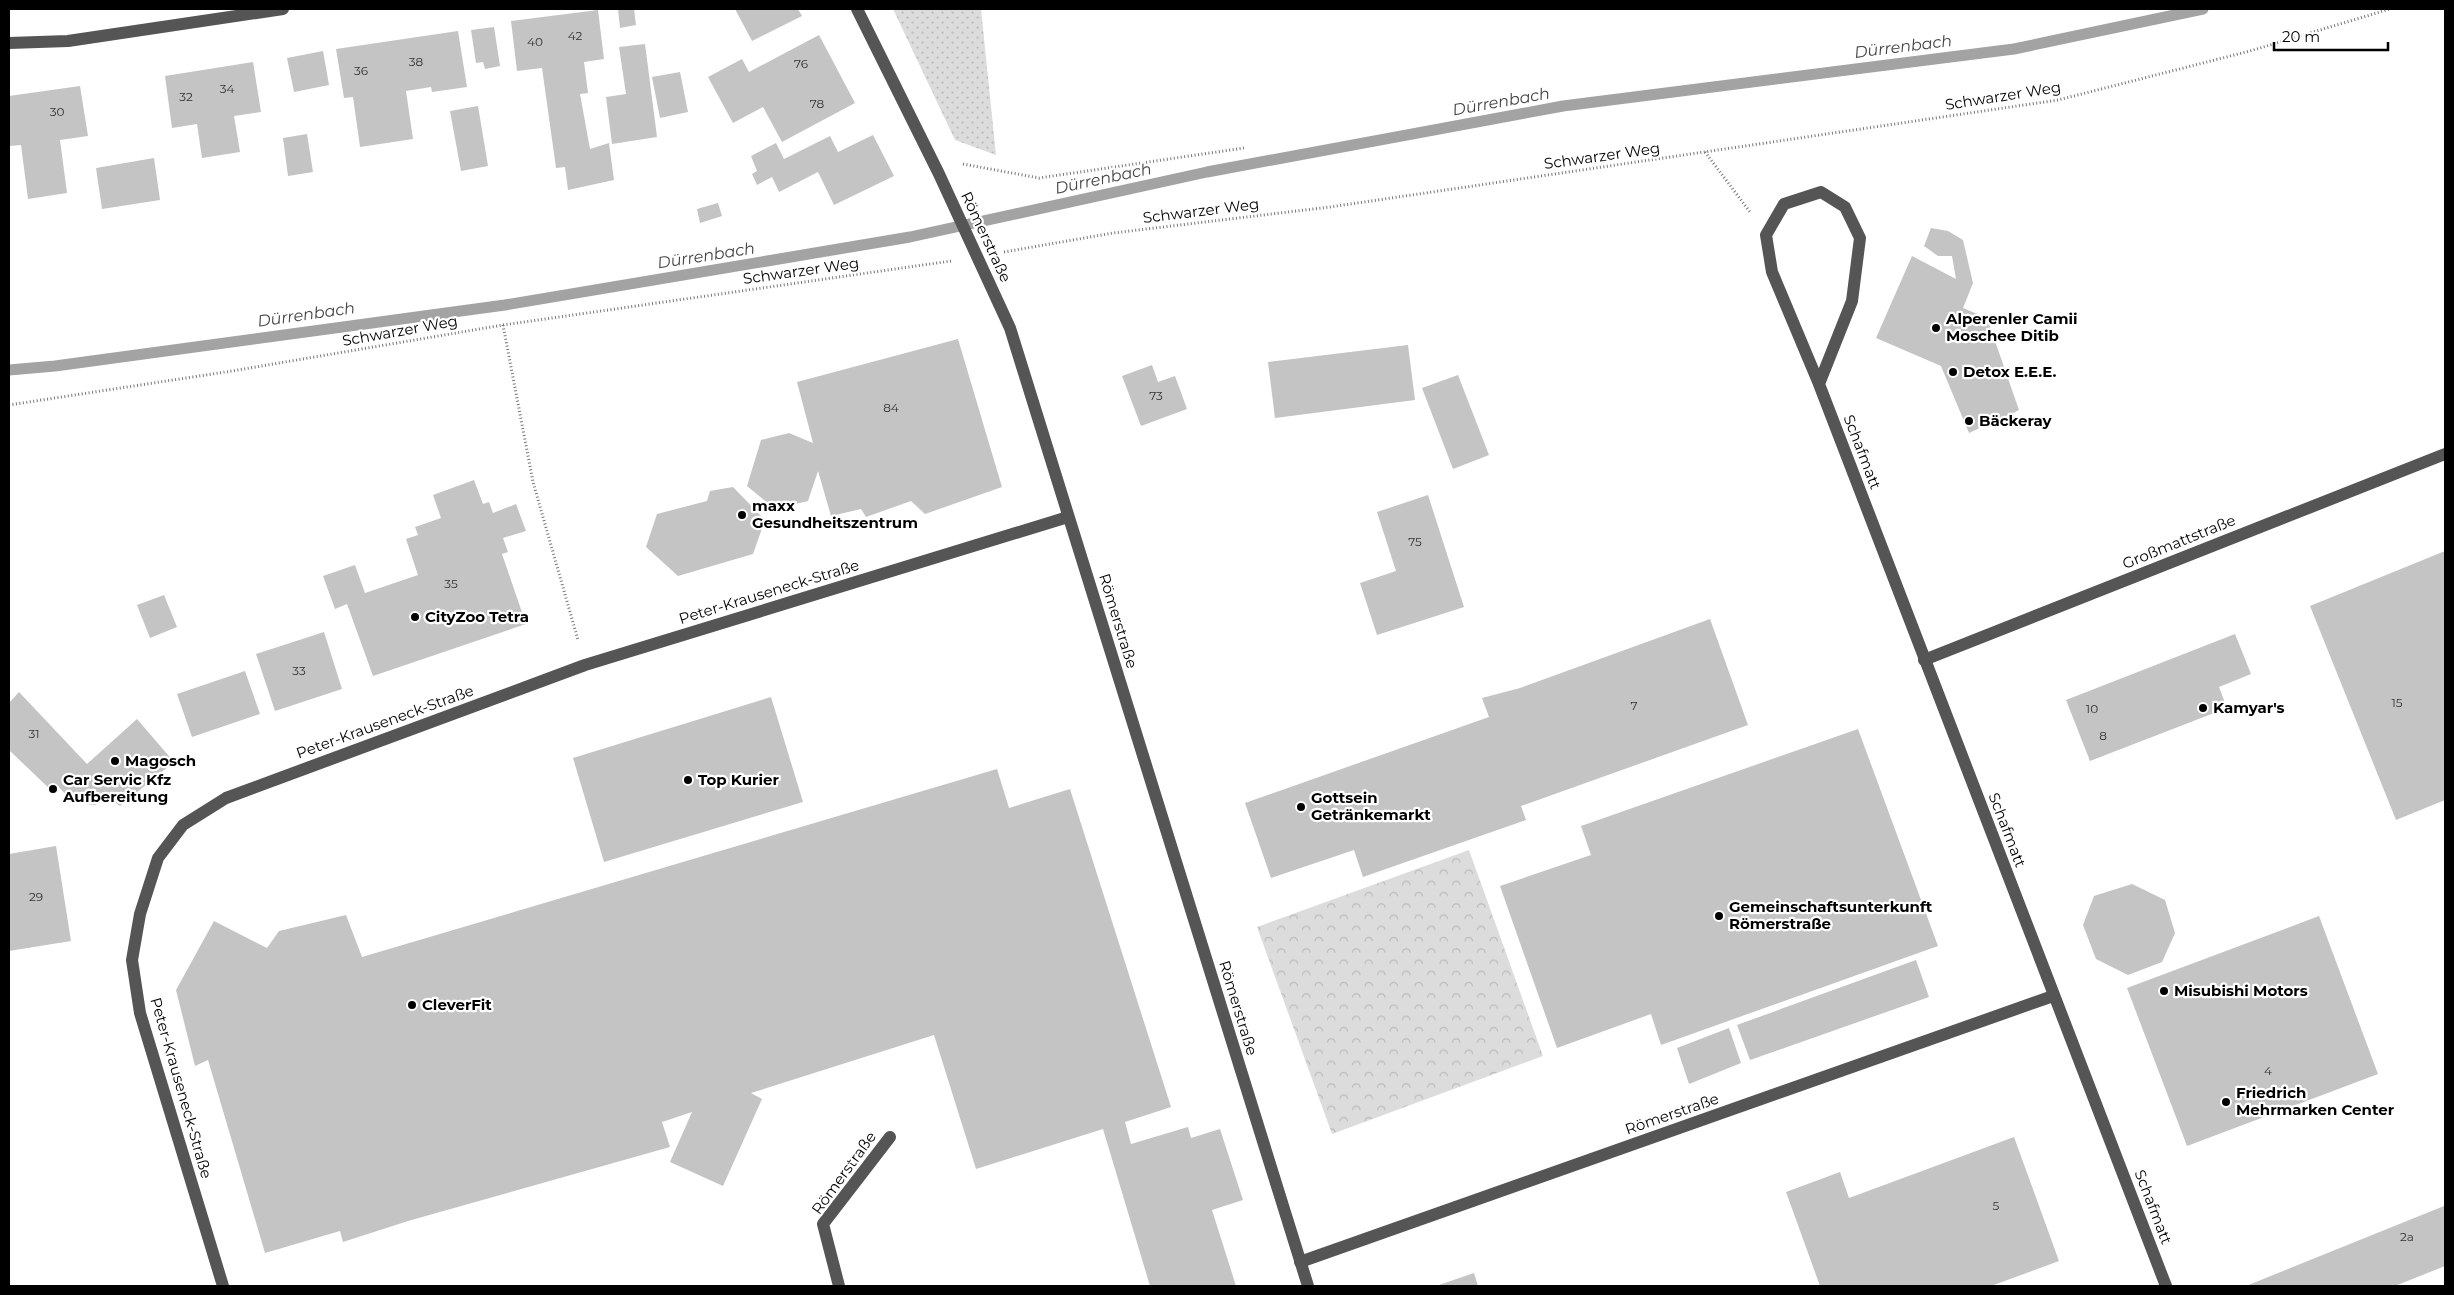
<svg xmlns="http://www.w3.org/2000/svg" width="2454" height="1295" font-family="Montserrat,sans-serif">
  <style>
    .grass { fill: url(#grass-dots) }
    .forest { fill: url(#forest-crowns) }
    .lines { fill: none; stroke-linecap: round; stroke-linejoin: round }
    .stream { stroke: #a3a3a3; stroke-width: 11 }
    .building { fill: #c4c4c4 }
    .path { stroke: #777; stroke-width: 3; stroke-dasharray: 1 2.5; stroke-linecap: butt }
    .minor { stroke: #555; stroke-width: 12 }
    .poi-dot { fill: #000; stroke: #fff; stroke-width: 2 }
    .labels { text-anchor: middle; stroke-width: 4.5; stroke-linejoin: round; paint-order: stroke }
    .number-label { font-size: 12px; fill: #313131 }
    .street-label { font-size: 15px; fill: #000; stroke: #fff }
    .poi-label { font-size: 15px; font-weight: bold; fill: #000; stroke: #fff; text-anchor: start }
    .water-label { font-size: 16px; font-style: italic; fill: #444; stroke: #fff }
  </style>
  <defs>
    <pattern id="grass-dots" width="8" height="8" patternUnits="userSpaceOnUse" patternTransform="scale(1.25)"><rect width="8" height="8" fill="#dcdcdc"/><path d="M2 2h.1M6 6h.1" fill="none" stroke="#bbb" stroke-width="1.8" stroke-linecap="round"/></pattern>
    <pattern id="forest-crowns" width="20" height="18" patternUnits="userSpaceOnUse" patternTransform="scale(1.25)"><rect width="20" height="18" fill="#dcdcdc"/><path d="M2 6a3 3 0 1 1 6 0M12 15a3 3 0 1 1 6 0" fill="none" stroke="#bbb"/></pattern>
  </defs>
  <rect width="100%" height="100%" fill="#fff"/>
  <path class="grass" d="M893,9H981L996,155L955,140Z"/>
  <path class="forest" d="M1469,850L1543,1056L1332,1134L1257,927Z"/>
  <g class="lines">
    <path class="stream" d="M9,370L55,366L505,305L910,237L1207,172L1563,106L2014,49L2203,9"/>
  </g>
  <g class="building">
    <path d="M618,9H634L636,25L620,28Z"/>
    <path d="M735,9H798L802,16L752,41Z"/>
    <path d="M598,10L604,59L584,62L588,93L580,94L590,149L609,143L614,180L568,190L565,167L556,168L542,68L517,71L511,21Z"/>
    <path d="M494,27L500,66L485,69L483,62L476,63L471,30Z"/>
    <path d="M458,31L467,87L432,92L431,87L406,91L413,139L360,147L353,97L344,98L336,49Z"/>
    <path d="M819,35L855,103L782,142L763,107L733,123L708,77L742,59L749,72Z"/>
    <path d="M645,44L657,137L612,144L606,97L626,94L619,47Z"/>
    <path d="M323,51L329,85L294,92L287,58Z"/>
    <path d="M253,62L261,112L234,116L240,152L202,158L197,124L172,128L165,76Z"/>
    <path d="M680,72L688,112L660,118L652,77Z"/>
    <path d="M80,86L88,136L60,140L67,193L28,199L21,145L9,146V96Z"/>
    <path d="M478,106L488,166L461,171L450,111Z"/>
    <path d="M307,134L313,172L288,176L283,138Z"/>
    <path d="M873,135L894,176L834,205L818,172L779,192L772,177L757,185L752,174L757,171L751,156L776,143L784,159L830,136L838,152Z"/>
    <path d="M154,158L160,200L102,209L96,168Z"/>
    <path d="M718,203L722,216L700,223L697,209Z"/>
    <path d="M1931,228L1948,231L1963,240L1973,283L1963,308L1987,318L2019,410L1969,433L1941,366L1876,338L1912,256L1956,279L1952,256H1938L1924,246Z"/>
    <path d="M958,339L1002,487L925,514L911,501L866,517L861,509L831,516L818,471L808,501L775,509L747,486L761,440L789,433L813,443L797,382Z"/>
    <path d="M1408,345L1415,400L1275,418L1268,362Z"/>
    <path d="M1152,365L1158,382L1175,376L1187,409L1141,426L1122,376Z"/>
    <path d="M1458,375L1489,455L1453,469L1422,388Z"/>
    <path d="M474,480L483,504L489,502L493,513L516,504L526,531L503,538L508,552L502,554L526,624L373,676L347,604L335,609L323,576L355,565L365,593L418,575L406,539L418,535L415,527L441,518L433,495Z"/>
    <path d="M733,487L765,520L753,554L678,576L646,547L657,514L707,501L710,491Z"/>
    <path d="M1428,495L1464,607L1377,635L1360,583L1396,571L1377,512Z"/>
    <path d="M2445,551V800L2396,820L2310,606Z"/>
    <path d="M164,595L177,627L150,638L137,605Z"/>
    <path d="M1710,619L1748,725L1521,806L1526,820L1363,877L1354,850L1271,878L1245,803L1489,717L1482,698L1520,688Z"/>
    <path d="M324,632L342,689L275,711L256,654Z"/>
    <path d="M2235,634L2251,674L2219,687L2227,708L2090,761L2066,700Z"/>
    <path d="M245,671L260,714L192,737L177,694Z"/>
    <path d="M19,692L87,764L137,719L174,762L120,806L109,798L95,805L85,804L66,795L58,786L53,792L9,750V703Z"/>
    <path d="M771,697L803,802L604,862L573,758Z"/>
    <path d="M1858,729L1938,946L1661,1045L1651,1014L1557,1048L1500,886L1591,855L1581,826Z"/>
    <path d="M997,769L1009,808L1070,789L1171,1107L1125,1122L1131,1144L1188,1127L1191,1138L1220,1129L1243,1200L1212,1210L1236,1286H1150L1103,1129L976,1169L934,1035L751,1093L762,1099L723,1186L670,1162L692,1112L662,1122L670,1147L408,1221L343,1242L340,1231L265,1253L208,1060L195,1066L176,990L214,921L267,948L279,931L346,915L362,957Z"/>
    <path d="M56,846L71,941L9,951V854Z"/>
    <path d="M2132,884L2165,900L2175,933L2162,962L2128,975L2096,959L2083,925L2094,896Z"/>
    <path d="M2319,916L2378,1074L2187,1146L2127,988Z"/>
    <path d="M1916,960L1929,997L1750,1060L1737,1025Z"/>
    <path d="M1729,1028L1741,1063L1689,1084L1677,1048Z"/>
    <path d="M2014,1137L2059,1261L1991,1286H1820L1786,1192L1840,1172L1849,1198Z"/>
    <path d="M2444,1206L2445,1266L2395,1286H2246Z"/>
    <path d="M1474,1273L1478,1286H1436Z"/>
  </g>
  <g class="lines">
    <g class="path">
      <path d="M1705,152L1750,212"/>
      <path d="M963,164L1039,178L1244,148"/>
      <path d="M1004,252L1113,233L1330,207L2058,100L2250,51L2390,9"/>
      <path d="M503,325L533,482L578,640"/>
      <path d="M9,405L232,371L503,325L951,261"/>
    </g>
    <g class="minor">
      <path d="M857,9L939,174L1010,328L1308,1286"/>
      <path d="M9,43L68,41L283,9"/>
      <path d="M1819,384L1852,301L1860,238L1845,207L1821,192L1784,204L1766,235L1772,272L1819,384L2166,1286"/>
      <path d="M1924,660L2445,454"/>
      <path d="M1300,1262L2053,996"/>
      <path d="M223,1286L140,1013L132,960L140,914L158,858L183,825L226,798L585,665L1068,517"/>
      <path d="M839,1286L823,1224L890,1137"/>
    </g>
  </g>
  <g class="poi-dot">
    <circle cx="1936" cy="328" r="5"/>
    <circle cx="1953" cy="372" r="5"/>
    <circle cx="1969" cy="421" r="5"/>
    <circle cx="742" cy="515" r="5"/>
    <circle cx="415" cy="617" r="5"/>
    <circle cx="2203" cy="708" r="5"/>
    <circle cx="115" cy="761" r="5"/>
    <circle cx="688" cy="780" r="5"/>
    <circle cx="53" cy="789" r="5"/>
    <circle cx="1301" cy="807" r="5"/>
    <circle cx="1719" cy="916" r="5"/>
    <circle cx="2164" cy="991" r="5"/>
    <circle cx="412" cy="1005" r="5"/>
    <circle cx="2226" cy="1102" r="5"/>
  </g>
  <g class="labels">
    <g class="number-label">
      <text x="575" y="40">42</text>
      <text x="535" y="46">40</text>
      <text x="416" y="66">38</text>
      <text x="801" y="68">76</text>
      <text x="361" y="75">36</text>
      <text x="227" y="93">34</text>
      <text x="186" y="101">32</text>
      <text x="817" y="108">78</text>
      <text x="57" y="116">30</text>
      <text x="1156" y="400">73</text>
      <text x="891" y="412">84</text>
      <text x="1415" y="546">75</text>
      <text x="451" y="588">35</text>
      <text x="299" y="675">33</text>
      <text x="2397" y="707">15</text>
      <text x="1634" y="710">7</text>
      <text x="2092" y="713">10</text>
      <text x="34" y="738">31</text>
      <text x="2103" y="740">8</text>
      <text x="36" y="901">29</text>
      <text x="2268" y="1075">4</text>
      <text x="1996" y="1210">5</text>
      <text x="2407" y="1241">2a</text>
    </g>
    <g class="street-label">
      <text transform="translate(2003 96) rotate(-9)" y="5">Schwarzer Weg</text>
      <text transform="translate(1602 156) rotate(-8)" y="5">Schwarzer Weg</text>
      <text transform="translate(1201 211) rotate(-7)" y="5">Schwarzer Weg</text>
      <text transform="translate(986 237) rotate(65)" y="5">Römerstraße</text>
      <text transform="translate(801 271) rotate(-8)" y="5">Schwarzer Weg</text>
      <text transform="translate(400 331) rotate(-10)" y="5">Schwarzer Weg</text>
      <text transform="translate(1862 452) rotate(69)" y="5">Schafmatt</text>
      <text transform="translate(2179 542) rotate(-22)" y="5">Großmattstraße</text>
      <text transform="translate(769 592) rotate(-17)" y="5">Peter-Krauseneck-Straße</text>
      <text transform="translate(1118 621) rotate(73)" y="5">Römerstraße</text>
      <text transform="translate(385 722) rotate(-20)" y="5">Peter-Krauseneck-Straße</text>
      <text transform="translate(2007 830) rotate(69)" y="5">Schafmatt</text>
      <text transform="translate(1238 1008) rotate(73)" y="5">Römerstraße</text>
      <text transform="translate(181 1088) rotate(74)" y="5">Peter-Krauseneck-Straße</text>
      <text transform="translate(1672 1114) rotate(-19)" y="5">Römerstraße</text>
      <text transform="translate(844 1173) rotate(-54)" y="5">Römerstraße</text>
      <text transform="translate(2153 1207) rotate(69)" y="5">Schafmatt</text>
    </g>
    <g class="poi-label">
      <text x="1946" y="324">Alperenler Camii<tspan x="1946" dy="17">Moschee Ditib</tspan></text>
      <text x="1963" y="377">Detox E.E.E.</text>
      <text x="1979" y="426">Bäckeray</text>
      <text x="752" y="511">maxx<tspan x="752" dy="17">Gesundheitszentrum</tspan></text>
      <text x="425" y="622">CityZoo Tetra</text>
      <text x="2213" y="713">Kamyar's</text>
      <text x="125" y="766">Magosch</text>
      <text x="63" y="785">Car Servic Kfz<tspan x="63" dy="17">Aufbereitung</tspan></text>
      <text x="698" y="785">Top Kurier</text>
      <text x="1311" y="803">Gottsein<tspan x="1311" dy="17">Getränkemarkt</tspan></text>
      <text x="1729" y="912">Gemeinschaftsunterkunft<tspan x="1729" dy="17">Römerstraße</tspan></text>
      <text x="2174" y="996">Misubishi Motors</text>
      <text x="422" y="1010">CleverFit</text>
      <text x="2236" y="1098">Friedrich<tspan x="2236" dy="17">Mehrmarken Center</tspan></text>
    </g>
    <g class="water-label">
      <text transform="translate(1903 46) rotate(-7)" y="6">Dürrenbach</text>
      <text transform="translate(1501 101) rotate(-10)" y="6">Dürrenbach</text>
      <text transform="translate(1103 178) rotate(-12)" y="6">Dürrenbach</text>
      <text transform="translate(706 255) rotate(-9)" y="6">Dürrenbach</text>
      <text transform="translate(306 314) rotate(-8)" y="6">Dürrenbach</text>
    </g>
  </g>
  <rect width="2454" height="1295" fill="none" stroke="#000000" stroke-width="20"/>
  <path d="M2274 42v8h114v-8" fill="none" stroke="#000000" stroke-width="2.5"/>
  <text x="2282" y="42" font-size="15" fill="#000000" stroke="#ffffff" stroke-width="4" paint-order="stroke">20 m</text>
</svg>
